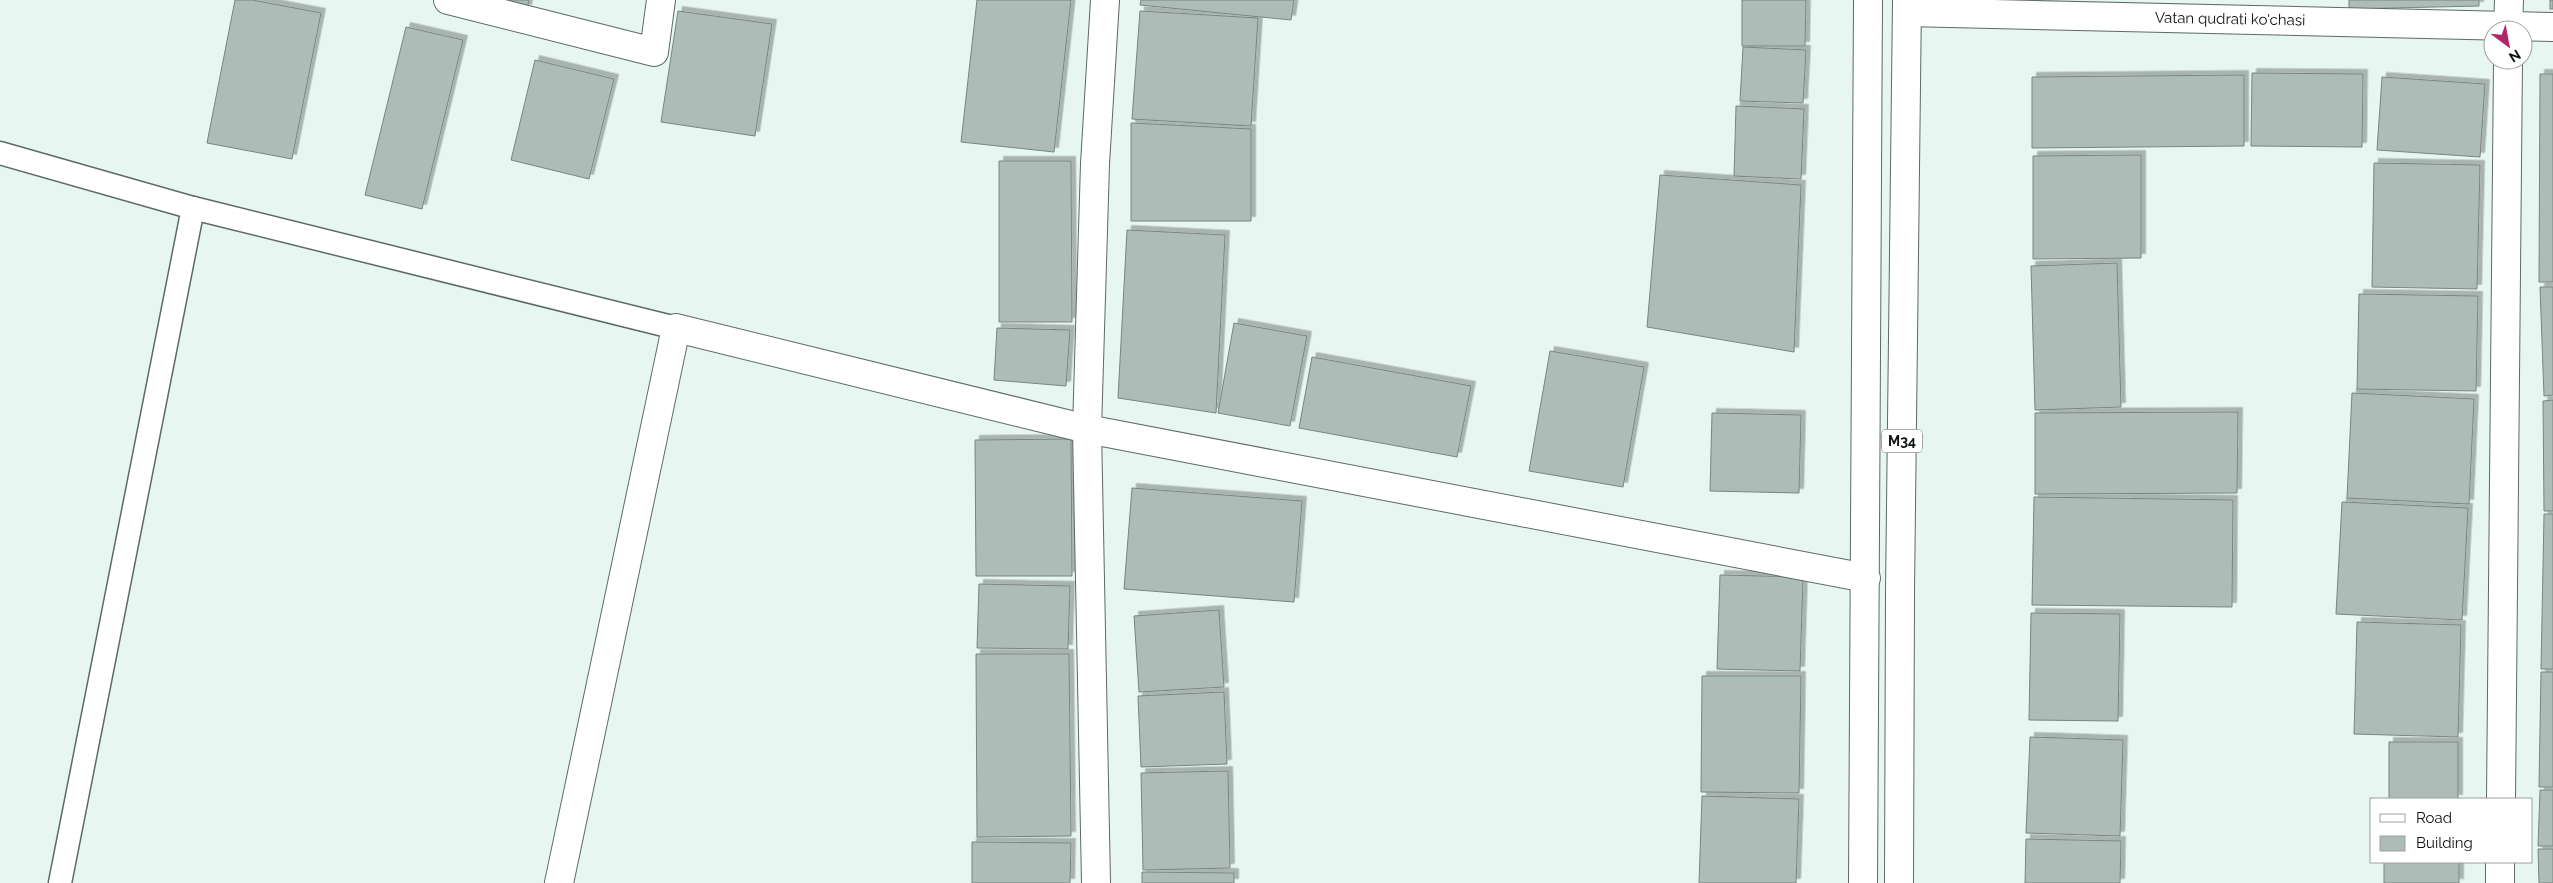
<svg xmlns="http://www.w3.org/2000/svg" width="2553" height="883" font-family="Raleway,sans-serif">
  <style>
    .building { fill: #aebcb7; stroke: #788581; filter: url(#shadow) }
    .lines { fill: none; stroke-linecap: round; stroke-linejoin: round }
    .service-casing { stroke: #5d6a66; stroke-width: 25 }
    .minor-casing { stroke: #5d6a66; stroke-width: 30 }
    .primary-casing { stroke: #5d6a66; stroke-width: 30 }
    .service { stroke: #fff; stroke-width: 22 }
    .minor { stroke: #fff; stroke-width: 28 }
    .primary { stroke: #fff; stroke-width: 28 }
    .labels { text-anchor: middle; stroke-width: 4; stroke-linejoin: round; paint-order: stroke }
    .shield { fill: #fff; stroke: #565958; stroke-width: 1 }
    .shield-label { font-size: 14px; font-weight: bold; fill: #0d1210 }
    .street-label { font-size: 15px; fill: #0d1210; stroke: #fff }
  </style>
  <defs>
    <filter id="shadow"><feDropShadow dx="4.5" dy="-4.5" stdDeviation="0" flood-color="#0004"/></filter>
  </defs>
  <rect width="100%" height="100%" fill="#e7f6f1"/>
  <g class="building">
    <path d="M235,0H252L321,13L292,159L207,143Z"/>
    <path d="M490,0H529L527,9Z"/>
    <path d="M977,0H1071L1054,152L961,142Z"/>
    <path d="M1141,0H1294L1291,20L1140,5Z"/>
    <path d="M1742,0H1806L1805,46H1742Z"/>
    <path d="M2349,0H2479V6L2349,9Z"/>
    <rect x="2550" y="0" width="3" height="9"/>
    <path d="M678,11L772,24L755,136L661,122Z"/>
    <path d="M1140,11L1258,18L1251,126L1132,119Z"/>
    <path d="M406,27L463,40L422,209L365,195Z"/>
    <path d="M1743,47L1806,50L1803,103L1740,101Z"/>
    <path d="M535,60L614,79L589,179L511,160Z"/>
    <path d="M2252,73L2363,74L2362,147L2251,146Z"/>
    <path d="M2540,74H2553V282H2539Z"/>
    <path d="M2244,75V146L2032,148V77Z"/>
    <path d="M2382,77L2485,84L2480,157L2377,150Z"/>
    <path d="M1736,106L1804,109L1801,179L1734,176Z"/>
    <path d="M1131,123L1251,129V221H1131Z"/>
    <path d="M2141,155V258L2033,259V156Z"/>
    <path d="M999,161H1071L1072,322H999Z"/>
    <path d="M2374,163L2480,165L2477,289L2372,287Z"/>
    <path d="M1660,175L1801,185L1794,352L1647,327Z"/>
    <path d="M1127,230L1225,235L1216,413L1118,398Z"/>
    <path d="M2117,263L2121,407L2035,410L2031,266Z"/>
    <path d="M2540,287H2553V395L2544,396Z"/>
    <path d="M2359,294L2478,296L2476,391L2357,389Z"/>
    <path d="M1234,323L1307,336L1290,426L1218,413Z"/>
    <path d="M997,328L1070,330L1066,386L994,380Z"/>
    <path d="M1550,351L1644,367L1623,487L1529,471Z"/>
    <path d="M1312,357L1471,386L1457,457L1299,428Z"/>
    <path d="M2352,393L2474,399L2469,504L2347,498Z"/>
    <path d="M2553,400V511H2544L2543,401Z"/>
    <path d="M2238,412L2237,493L2035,494V413Z"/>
    <path d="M1712,413L1801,415L1799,493L1710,491Z"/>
    <path d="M1071,439L1072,576H976L975,440Z"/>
    <path d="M1132,488L1302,501L1294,602L1124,589Z"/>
    <path d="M2034,497L2233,500L2232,607L2032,605Z"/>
    <path d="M2342,502L2468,508L2462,620L2336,614Z"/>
    <path d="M2544,514H2553V669H2541Z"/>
    <path d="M1720,575L1803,577L1800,671L1717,669Z"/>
    <path d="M979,584L1070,586L1068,649L977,648Z"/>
    <path d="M1219,610L1224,687L1139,692L1134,616Z"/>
    <path d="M2031,613L2120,614L2118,721L2029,720Z"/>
    <path d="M2357,622L2461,625L2458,737L2354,734Z"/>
    <path d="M976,654H1069L1071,836L977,837Z"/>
    <path d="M2541,672H2553V787H2539Z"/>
    <path d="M1702,676H1801L1799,793L1701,792Z"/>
    <path d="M1224,692L1227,764L1141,767L1138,696Z"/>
    <path d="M2030,737L2123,740L2120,836L2026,833Z"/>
    <rect x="2389" y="742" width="69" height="57"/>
    <path d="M1228,771L1230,868L1143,870L1141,773Z"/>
    <path d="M2540,790H2553V846H2538Z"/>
    <path d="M1702,796L1799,799L1796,883H1699Z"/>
    <path d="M2026,839L2121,841L2120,883H2025Z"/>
    <path d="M972,842L1071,843L1070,883H972Z"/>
    <path d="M2538,849H2553V883H2539Z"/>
    <rect x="2384" y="862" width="75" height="21"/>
    <path d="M1142,872L1234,873V883H1142Z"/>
  </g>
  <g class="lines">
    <defs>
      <g id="service">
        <path d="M0,153L193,208L676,328"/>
        <path d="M60,883L193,208"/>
      </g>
      <g id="minor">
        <path d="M448,0L654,52L661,0"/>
        <path d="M1907,12L2553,27"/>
        <path d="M2508,30L2509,0"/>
        <path d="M2501,799L2508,60"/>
        <path d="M559,883L676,328L1087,429L1866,578"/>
        <path d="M1096,883L1087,429L1095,164L1105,0"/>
        <path d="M2500,883V862"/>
      </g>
      <g id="primary">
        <path d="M1863,883L1868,0"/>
        <path d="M1899,883L1900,591L1907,0"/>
      </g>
    </defs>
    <use href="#service" class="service-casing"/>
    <use href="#minor" class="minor-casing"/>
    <use href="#primary" class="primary-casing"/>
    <use href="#service" class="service"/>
    <use href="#minor" class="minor"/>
    <use href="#primary" class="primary"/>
  </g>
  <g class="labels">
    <rect class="shield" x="1882" y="429.5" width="40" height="23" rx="4"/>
    <g class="shield-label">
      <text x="1902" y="446">M34</text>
    </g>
    <g class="street-label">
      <text transform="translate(2230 19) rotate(1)" y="5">Vatan qudrati ko'chasi</text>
    </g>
  </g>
  <rect x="2370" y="798" width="162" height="65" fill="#ffffff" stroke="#9ea09f"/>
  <rect x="2380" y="814" width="25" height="8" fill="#ffffff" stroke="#9ea09f"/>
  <text x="2416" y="823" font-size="15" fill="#0d1210">Road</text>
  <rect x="2380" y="836" width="25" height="15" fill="#aebcb7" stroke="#9ea09f"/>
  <text x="2416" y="848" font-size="15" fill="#0d1210">Building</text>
  <g transform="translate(2508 45) rotate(148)"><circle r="24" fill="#ffffff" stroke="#9ea09f"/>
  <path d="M0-4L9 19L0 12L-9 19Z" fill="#ae2668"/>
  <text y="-8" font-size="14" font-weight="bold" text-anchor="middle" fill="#0d1210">N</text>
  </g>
</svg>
